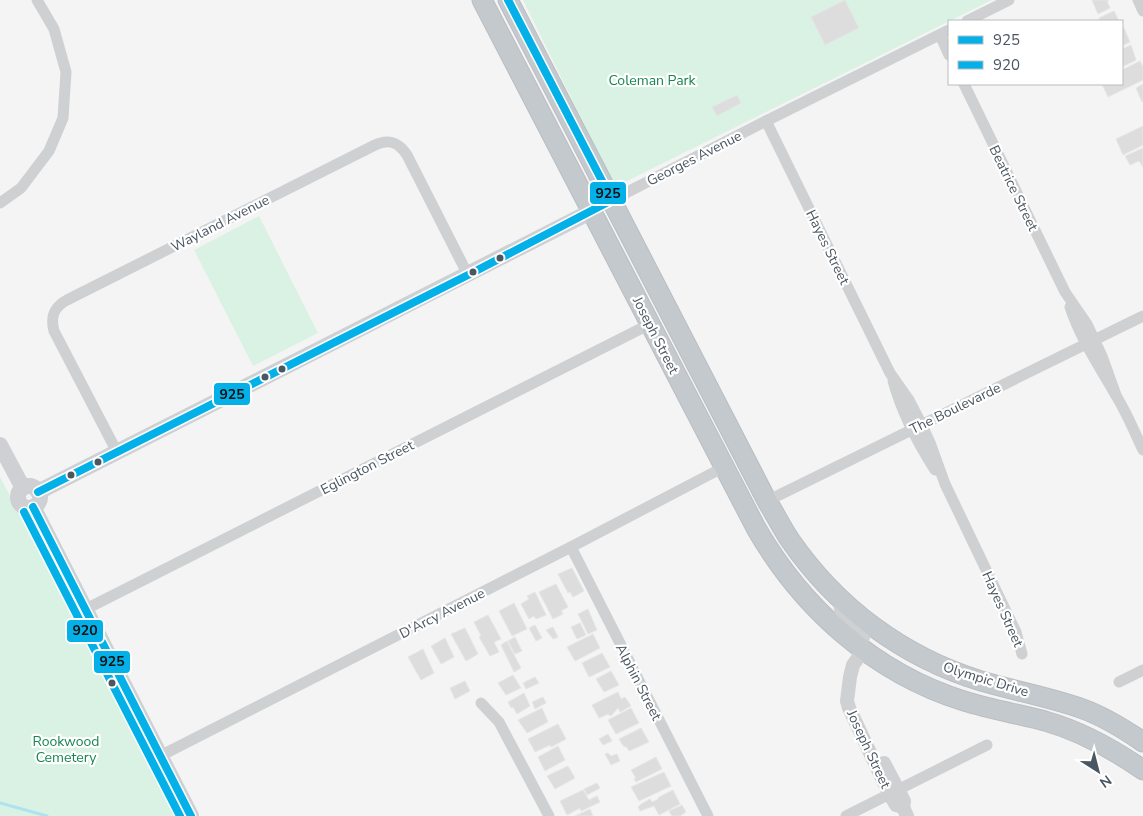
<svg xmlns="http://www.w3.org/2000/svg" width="1143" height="816" font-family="'Nunito Sans',sans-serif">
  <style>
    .green { fill: #d9f2e3 }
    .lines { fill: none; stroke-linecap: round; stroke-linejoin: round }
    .stream { stroke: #aee2f0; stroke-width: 3 }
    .building { fill: #ddddde; stroke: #e5e6e7 }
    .trunk-casing { stroke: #b9bec3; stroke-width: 21 }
    .minor { stroke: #ced0d2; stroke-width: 11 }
    .tertiary { stroke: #ced0d2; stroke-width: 14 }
    .secondary { stroke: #ced0d4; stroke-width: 16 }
    .trunk { stroke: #c4c9cd; stroke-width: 19 }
    .bus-1-casing { stroke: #fff; stroke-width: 11 }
    .bus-2-casing { stroke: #fff; stroke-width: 11 }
    .bus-1 { stroke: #04b0e8; stroke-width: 8 }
    .bus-2 { stroke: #04b0e8; stroke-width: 8 }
    .bus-dot { fill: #4a5661; stroke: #fff; stroke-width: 2 }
    .labels { text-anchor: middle; stroke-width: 4.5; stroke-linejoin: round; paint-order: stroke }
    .park-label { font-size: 14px; fill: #17864f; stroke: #fff }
    .street-label { font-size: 14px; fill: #4a5661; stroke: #fff }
    .line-badge { stroke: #fff; stroke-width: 2 }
    .pale-badge-label { font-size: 14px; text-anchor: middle; font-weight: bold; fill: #111 }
  </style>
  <rect width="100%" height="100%" fill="#f4f4f4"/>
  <g class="green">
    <path d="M523,0H992L615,187Z"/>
    <path d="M259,216L318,333L253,366L194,250Z"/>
    <path d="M0,477L177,816H0Z"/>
  </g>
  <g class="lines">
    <path class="stream" d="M0,803L47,816"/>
  </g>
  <g class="building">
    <path d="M845,0L859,28L825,45L811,17Z"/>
    <path d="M1092,0H1109L1107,1L1110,8L1098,14Z"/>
    <path d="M1114,11L1119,21H1100L1099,18Z"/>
    <path d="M1124,28L1130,42L1122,46V29Z"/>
    <path d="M1131,45L1136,60L1122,67V49Z"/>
    <path d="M1140,61L1143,67V80L1108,97L1102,84H1122V70Z"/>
    <path d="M1143,84V101L1142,102L1136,88Z"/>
    <path d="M737,95L741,103L717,116L712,107Z"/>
    <path d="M1143,126V145L1123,155L1116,139Z"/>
    <path d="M1143,148V167L1139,161L1130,165L1125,156Z"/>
    <path d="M572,568L584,591L573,597L570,592L568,593L558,574Z"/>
    <path d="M556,584L568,607L561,611L563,614L553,619L539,592Z"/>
    <path d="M535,592L546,615L536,619L534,616L529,619L521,604L529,599L527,596Z"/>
    <path d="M514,603L527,629L512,636L499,611Z"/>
    <path d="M588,609L597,630L588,634L578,614Z"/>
    <path d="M488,615L501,639L494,642L499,652L490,656L479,637L481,636L474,622Z"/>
    <path d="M580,623L586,635L577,639L571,627Z"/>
    <path d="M535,625L542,638L536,641L529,628Z"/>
    <path d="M553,627L558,637L553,639L546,630Z"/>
    <path d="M465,628L478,654L466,661L451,634Z"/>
    <path d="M593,634L600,648L575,661L567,647Z"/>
    <path d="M515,637L522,651L515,654L508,641Z"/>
    <path d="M445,638L454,657L441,664L431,646Z"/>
    <path d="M507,641L521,668L514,672L501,645Z"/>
    <path d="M423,649L434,673L421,680L408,657Z"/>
    <path d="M602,653L610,667L589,677L582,663Z"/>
    <path d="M611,671L619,685L604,692L596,679Z"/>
    <path d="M513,675L521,688L506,695L498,683Z"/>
    <path d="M535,677L539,683L526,689L523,683Z"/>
    <path d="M465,681L470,691L455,699L450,688Z"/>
    <path d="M618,692L621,699L625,697L631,706L620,712L618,708L611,716L608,714L599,718L592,705Z"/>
    <path d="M524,693L530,706L517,714L513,707L511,708L508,702Z"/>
    <path d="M543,697L546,703L535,709L532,702Z"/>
    <path d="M542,708L548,722L527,733L518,720Z"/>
    <path d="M631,708L639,723L616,734L608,720Z"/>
    <path d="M558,724L566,739L551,747L550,745L535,752L528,739Z"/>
    <path d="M641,728L649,742L629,751L626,746L624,747L619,739Z"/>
    <path d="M608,734L612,741L603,745L599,739Z"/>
    <path d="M558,746L565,760L545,771L538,757Z"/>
    <path d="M608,753L611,756L617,754L620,761L611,765L605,754Z"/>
    <path d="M656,757L662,769L636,782L634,779L636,778L631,770Z"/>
    <path d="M568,766L575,778L555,789L547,776Z"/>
    <path d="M664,772L671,786L639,801L631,787Z"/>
    <path d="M597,783L600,788L587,795L584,789Z"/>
    <path d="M583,790L589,800L597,796L600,802L581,811L580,808L567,815L560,801Z"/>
    <path d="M673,790L680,804L659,815L654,806L640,811L638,807L641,804L650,799L652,802L657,800L659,797Z"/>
    <path d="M682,805L686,812L680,816H672L669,811Z"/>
    <path d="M590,809L593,816H575Z"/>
  </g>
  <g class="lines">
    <defs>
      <g id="trunk">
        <path d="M482,0L756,528C802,608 874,673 964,701C990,709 1018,714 1045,721C1080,731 1113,749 1143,770"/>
        <path d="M508,0L767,501C775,514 782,528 790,540C837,608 903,657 981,681C1015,691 1050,697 1083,709C1105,717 1124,729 1143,742"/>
      </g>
    </defs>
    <use href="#trunk" class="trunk-casing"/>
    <g class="minor">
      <path d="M1138,0L1143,11"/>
      <path d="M967,21L1009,0"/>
      <path d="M940,35L949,55"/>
      <path d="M964,84L1065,292L1087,324L1102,356L1116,395"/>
      <path d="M766,121L890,373L909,400L922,425L931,445L945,484L1016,632L1022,654"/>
      <path d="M612,200L766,121L949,30"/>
      <path d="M0,203L21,188L49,151L63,118L66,72L54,29L37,0"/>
      <path d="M1070,307C1081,340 1098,364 1115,394C1126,411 1134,431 1143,450"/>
      <path d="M893,381C902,413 917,442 935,470"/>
      <path d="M117,452L54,331C50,316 54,307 67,300L375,145C390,138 399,143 407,155L468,275"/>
      <path d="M767,501L1143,316"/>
      <path d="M571,547L708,816"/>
      <path d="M84,610L650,324"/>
      <path d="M1119,682L1143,670"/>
      <path d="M481,703L499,722L549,816"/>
      <path d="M160,756L571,547L724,467"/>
      <path d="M846,816L987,745"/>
    </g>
    <g class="tertiary">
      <path d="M839,599L842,614L863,637L858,658L853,665L850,677L847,701L849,708L889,793L896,805L903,807L907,816"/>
      <path d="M884,763L904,801L903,807"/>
    </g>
    <g class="secondary">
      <path d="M0,445L23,488"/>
      <circle cx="29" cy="497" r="11"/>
      <path d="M38,492L592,211"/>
      <path d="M33,507L191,816"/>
    </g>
    <use href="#trunk" class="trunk"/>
    <defs>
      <g id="bus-1">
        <path d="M38,492L468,275L612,200L508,0"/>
        <path d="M33,507L191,816"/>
      </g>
      <path id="bus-2" d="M24,512L180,816"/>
    </defs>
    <use href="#bus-1" class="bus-1-casing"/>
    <use href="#bus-2" class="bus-2-casing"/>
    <use href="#bus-1" class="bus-1"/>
    <use href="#bus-2" class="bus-2"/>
  </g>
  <g class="bus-dot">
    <circle cx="500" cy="258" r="4.5"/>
    <circle cx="473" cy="272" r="4.5"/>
    <circle cx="282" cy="369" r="4.5"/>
    <circle cx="265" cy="377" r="4.5"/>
    <circle cx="98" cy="462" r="4.5"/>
    <circle cx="71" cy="475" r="4.5"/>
    <circle cx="112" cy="683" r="4.5"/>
  </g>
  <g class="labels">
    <g class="park-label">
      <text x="652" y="85">Coleman Park</text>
      <text x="66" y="746">Rookwood<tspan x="66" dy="16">Cemetery</tspan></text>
    </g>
    <g class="street-label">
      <text transform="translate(694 158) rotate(-27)" y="5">Georges Avenue</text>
      <text transform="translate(1014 188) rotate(64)" y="5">Beatrice Street</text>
      <text transform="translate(220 223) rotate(-27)" y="5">Wayland Avenue</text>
      <text transform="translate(828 247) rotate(64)" y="5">Hayes Street</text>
      <text transform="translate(656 335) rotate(63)" y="5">Joseph Street</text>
      <text transform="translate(955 408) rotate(-26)" y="5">The Boulevarde</text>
      <text transform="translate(367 467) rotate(-27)" y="5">Eglington Street</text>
      <text transform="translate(1003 609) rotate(66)" y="5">Hayes Street</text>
      <text transform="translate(442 613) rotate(-27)" y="5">D'Arcy Avenue</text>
      <text transform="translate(986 679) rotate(17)" y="5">Olympic Drive</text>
      <text transform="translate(639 682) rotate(63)" y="5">Alphin Street</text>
      <text transform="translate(869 749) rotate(65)" y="5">Joseph Street</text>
    </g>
  </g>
  <g class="line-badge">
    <rect x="589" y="181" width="38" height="24" rx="5" fill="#04b0e8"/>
    <rect x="213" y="382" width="38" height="24" rx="5" fill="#04b0e8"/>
    <rect x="66" y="619" width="38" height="24" rx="5" fill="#04b0e8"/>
    <rect x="93" y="650" width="38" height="24" rx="5" fill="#04b0e8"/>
  </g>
  <g class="pale-badge-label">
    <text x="608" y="198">925</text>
    <text x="232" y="399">925</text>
    <text x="85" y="635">920</text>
    <text x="112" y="666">925</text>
  </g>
  <rect x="948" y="20" width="175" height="65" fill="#ffffff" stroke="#b7bbc0"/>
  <rect x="958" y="36" width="25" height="8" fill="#04b0e8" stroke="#b7bbc0"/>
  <text x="993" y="45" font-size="15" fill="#4a5661">925</text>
  <rect x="958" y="61" width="25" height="8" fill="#04b0e8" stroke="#b7bbc0"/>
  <text x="993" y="70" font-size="15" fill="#4a5661">920</text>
  <g transform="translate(1098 771) rotate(144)" stroke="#ffffff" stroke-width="4" paint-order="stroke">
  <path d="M0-4L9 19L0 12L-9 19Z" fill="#4a5661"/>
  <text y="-8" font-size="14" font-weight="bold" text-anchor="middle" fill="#4a5661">N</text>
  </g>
</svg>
